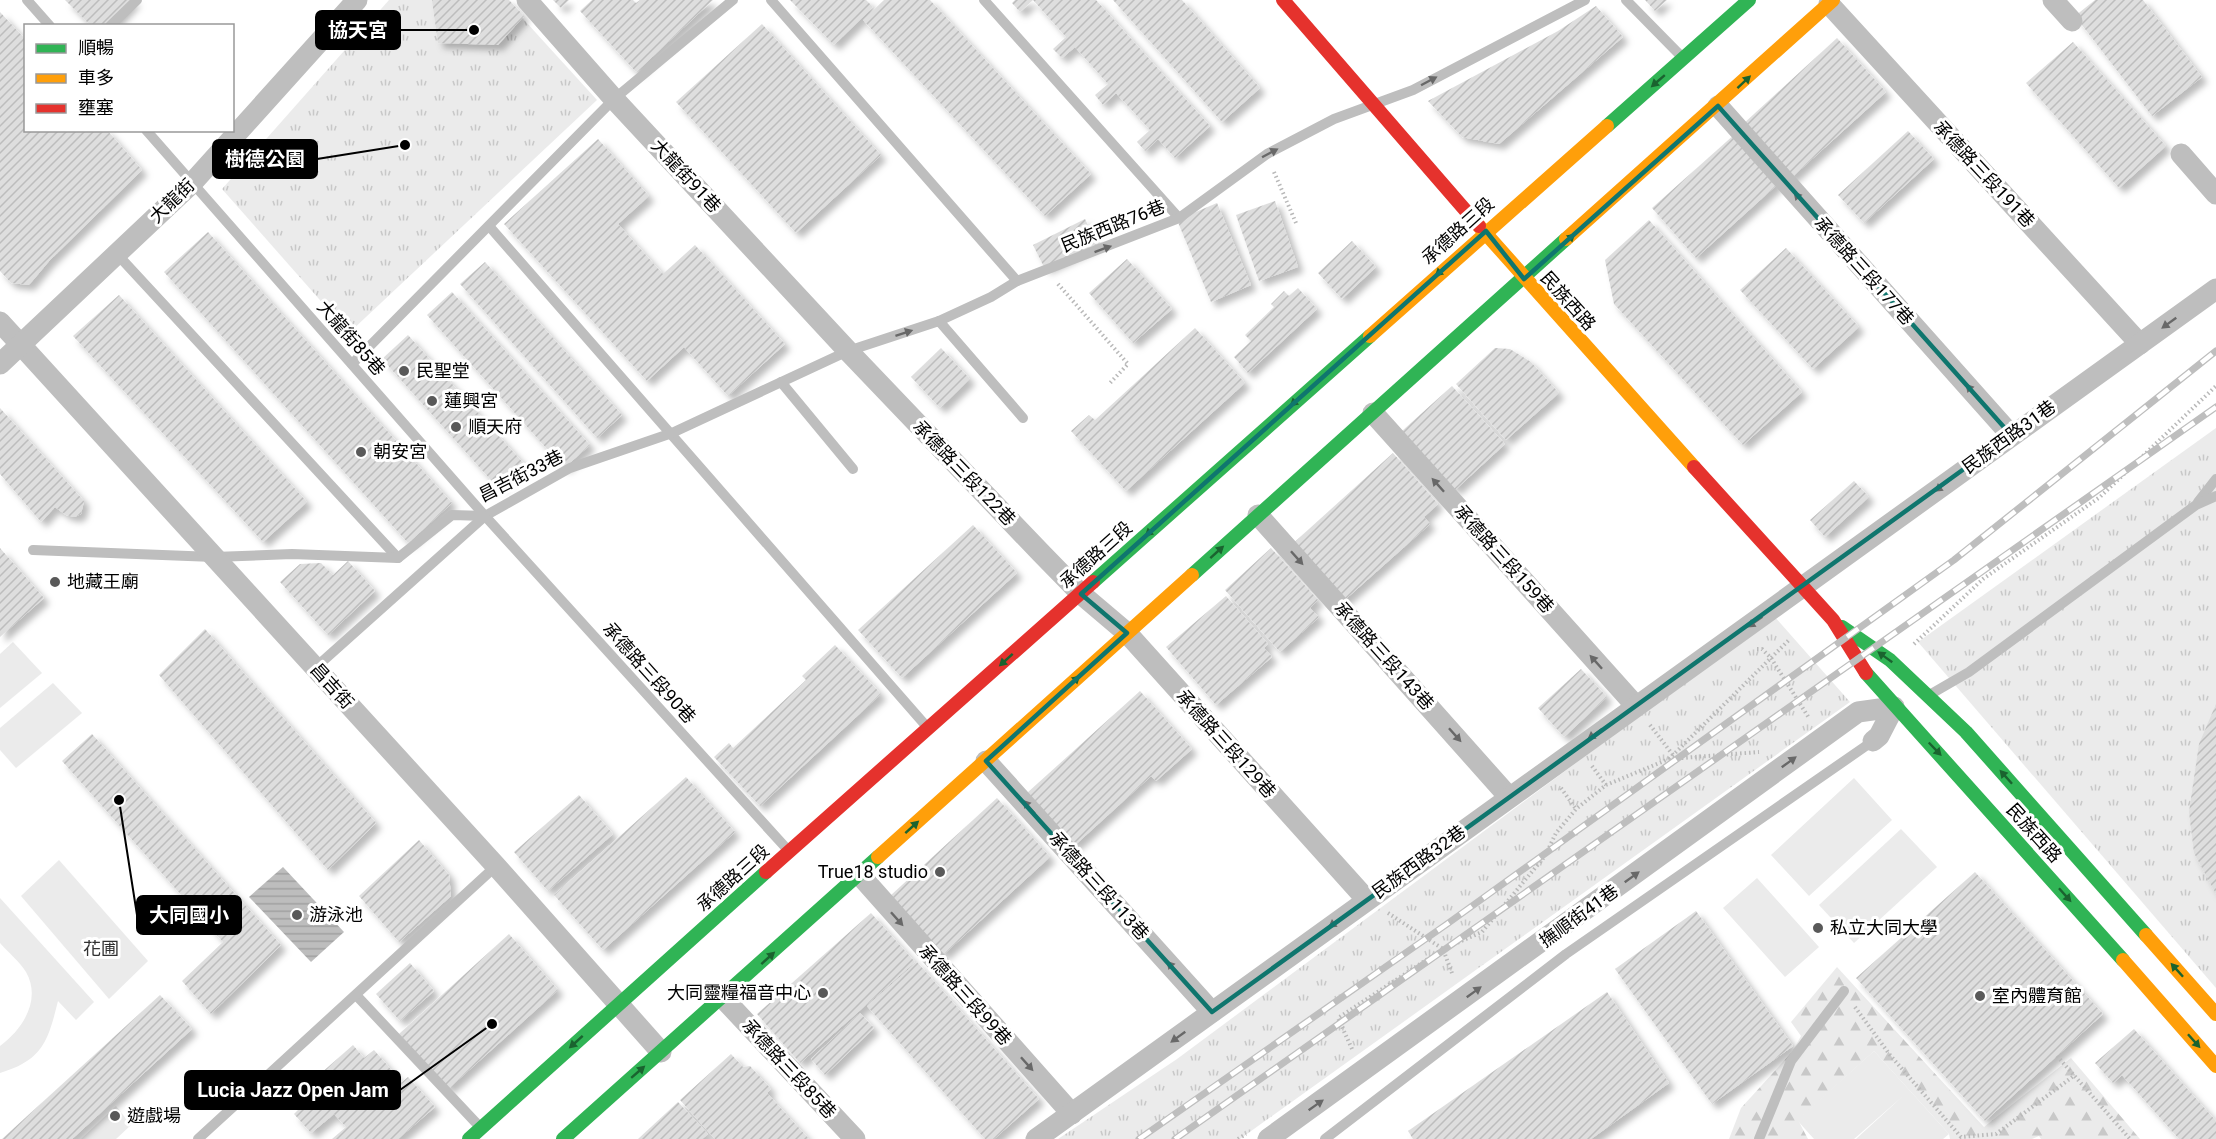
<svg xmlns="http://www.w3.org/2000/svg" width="2216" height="1139" font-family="Roboto,'Noto Sans TC',sans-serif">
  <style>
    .forest { fill: url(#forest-firs) }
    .park { fill: url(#park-tufts) }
    .garden { fill: #ebebeb }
    .water { fill: url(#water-rules) }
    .building { fill: url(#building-hatch); filter: url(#shadow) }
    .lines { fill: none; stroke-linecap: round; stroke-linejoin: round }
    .path { stroke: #b9b9b9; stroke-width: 4; stroke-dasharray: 1.5 3; stroke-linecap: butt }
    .lane { stroke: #bebebe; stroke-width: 10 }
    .street { stroke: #bebebe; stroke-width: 21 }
    .fast { stroke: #30b455; stroke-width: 14 }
    .slow { stroke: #ff9f0a; stroke-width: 14 }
    .jam { stroke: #e5322d; stroke-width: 14 }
    .rail-casing { stroke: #bebebe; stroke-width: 7 }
    .rail { stroke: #fff; stroke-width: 4.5; stroke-dasharray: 14; stroke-linecap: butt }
    .oneway { fill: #686868 }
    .oneway2 { fill: #1a632f }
    .marked { fill: none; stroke: #0f766e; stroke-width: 4.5; stroke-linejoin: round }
    .poi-dot { fill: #595959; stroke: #fff; stroke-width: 2 }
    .labels { text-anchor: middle; stroke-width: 6; stroke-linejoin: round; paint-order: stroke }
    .street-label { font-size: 18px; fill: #000; stroke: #fff }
    .poi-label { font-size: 18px; fill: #000; stroke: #fff; text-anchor: start }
    .park-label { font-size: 18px; fill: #313131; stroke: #fff }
    .leader { fill: none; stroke: #000; stroke-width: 2 }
    .callout-dot { fill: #000; stroke: #fff; stroke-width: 2 }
    .callout { fill: #000; stroke: #000; stroke-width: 2 }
    .callout-label { font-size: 20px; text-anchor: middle; font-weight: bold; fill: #fff }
  </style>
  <defs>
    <pattern id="forest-firs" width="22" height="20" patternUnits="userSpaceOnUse" patternTransform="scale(1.5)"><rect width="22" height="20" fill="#ebebeb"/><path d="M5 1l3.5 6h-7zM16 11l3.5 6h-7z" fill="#c8c8c8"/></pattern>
    <pattern id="park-tufts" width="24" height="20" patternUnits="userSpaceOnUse" patternTransform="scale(1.5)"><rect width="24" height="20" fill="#ebebeb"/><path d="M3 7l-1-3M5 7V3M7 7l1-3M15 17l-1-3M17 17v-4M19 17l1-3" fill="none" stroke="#c8c8c8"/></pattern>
    <pattern id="water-rules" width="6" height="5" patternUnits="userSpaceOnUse" patternTransform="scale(1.5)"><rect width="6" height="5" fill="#bdbdbd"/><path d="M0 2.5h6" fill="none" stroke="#a1a1a1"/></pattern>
    <pattern id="building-hatch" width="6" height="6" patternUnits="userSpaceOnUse" patternTransform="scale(1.5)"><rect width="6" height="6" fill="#dedede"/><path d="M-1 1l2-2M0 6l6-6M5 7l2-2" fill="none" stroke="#bdbdbd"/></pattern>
    <filter id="shadow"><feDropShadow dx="5.5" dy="5.5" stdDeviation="3" flood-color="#0004"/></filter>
  </defs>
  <rect width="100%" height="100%" fill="#fff"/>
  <path class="forest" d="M1837,967L1984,1127L2071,1058L2140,1139H2041L2039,1136L2032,1139H1950L1949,1134L1874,1051L1798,1120L1808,1139H1729L1741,1108L1792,1052L1801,1036L1791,1022Z"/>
  <g class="park">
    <path d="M389,0H506L597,100L349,333L222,189Z"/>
    <path d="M2216,428V988L1918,642Z"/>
    <path d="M1774,616L1850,702L1240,1139H1058L1177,1059Z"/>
  </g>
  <g class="garden">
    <path d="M13,642L42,673L0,708V654Z"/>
    <path d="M53,683L82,713L16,768L0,750V728Z"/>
    <path d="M1854,778L1892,820L1809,896L1771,855Z"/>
    <path d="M1901,829L1937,867L1854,943L1819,905Z"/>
    <path d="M59,860L148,961L109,999L21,896Z"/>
    <path d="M1757,878L1819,947L1785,977L1723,908Z"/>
    <path d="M0,898L94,1002L76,1020L58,1001C48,1041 43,1060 0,1073V1046C22,1030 42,1000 26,972C20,962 8,952 0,943Z"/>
    <path d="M1874,1051L1949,1134L1943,1139H1856L1903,1096L1854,1139H1814L1797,1120Z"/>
    <path d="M116,1106L131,1125L116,1139H81Z"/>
  </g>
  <path class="water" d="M283,867L344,932L311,962L249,897Z"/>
  <g class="building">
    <path d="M65,0H136L112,26H91Z"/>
    <path d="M432,0H509L524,16L498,45L438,43Z"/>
    <path d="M553,0H569L561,8Z"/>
    <path d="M592,0H633L636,3L640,0H713L636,72L580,11Z"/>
    <path d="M790,0H866L873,7L834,45Z"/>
    <path d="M884,0H930L1091,174L1045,216L863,20Z"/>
    <path d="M1015,0H1033L1020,12L1012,3Z"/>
    <path d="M1033,0H1096L1210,126L1175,158L1158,139L1145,151L1137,142L1150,130L1116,93L1103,105L1095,95L1108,84L1075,47L1062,58L1053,49L1066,37Z"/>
    <path d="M1113,0H1182L1260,88L1222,122Z"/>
    <path d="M1645,0H1667L1655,11Z"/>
    <path d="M2095,0H2143L2202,77L2152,116L2075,16Z"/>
    <path d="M1596,6L1623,37L1499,144L1462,137L1428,101L1558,31Z"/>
    <path d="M0,12L26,40V130H107L142,170L49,261L29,285L11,283L0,271Z"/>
    <path d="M762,24L881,155L796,233L676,102Z"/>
    <path d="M1837,38L1886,92L1790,179L1742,125Z"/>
    <path d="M2073,42L2166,146L2119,188L2026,83Z"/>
    <path d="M1908,131L1934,159L1864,223L1838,195Z"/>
    <path d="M1735,134L1779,183L1696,258L1652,208Z"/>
    <path d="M598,139L649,196L618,224L663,274L695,245L785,344L728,396L684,347L647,381L504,224Z"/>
    <path d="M1275,201L1298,267L1259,281L1236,215Z"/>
    <path d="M1217,203L1251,285L1211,302L1177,220Z"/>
    <path d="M1085,219L1097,244L1045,269L1033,245Z"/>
    <path d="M1649,220L1802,392L1743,445L1614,304L1605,260Z"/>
    <path d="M208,232L452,503L408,543L164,272Z"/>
    <path d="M1352,241L1376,267L1342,299L1318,273Z"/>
    <path d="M1786,248L1859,327L1813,369L1740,290Z"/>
    <path d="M1127,259L1172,309L1133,343L1089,293Z"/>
    <path d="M485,262L622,415L597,438L460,284Z"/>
    <path d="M1298,288L1317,309L1248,373L1234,357L1251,341L1245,335L1274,307L1271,304L1284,291L1289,296Z"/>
    <path d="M452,292L590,445L564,468L427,315Z"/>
    <path d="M119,295L307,502L263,542L73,336Z"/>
    <path d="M1195,328L1245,383L1126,491L1071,431L1089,415L1095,420Z"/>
    <path d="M408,335L525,465L498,488L382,359Z"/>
    <path d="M941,348L970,379L940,408L911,377Z"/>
    <path d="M1495,348L1510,349L1531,362L1559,393L1506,440L1456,384Z"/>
    <path d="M1452,386L1505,444L1455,490L1402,431Z"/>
    <path d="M0,408L84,501L81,514L75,517L66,515L55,507L41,522L0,474Z"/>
    <path d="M1393,453L1438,504L1424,517L1430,524L1339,605L1288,548Z"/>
    <path d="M1854,481L1869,497L1825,537L1810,520Z"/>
    <path d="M973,525L1017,573L902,678L858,630Z"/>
    <path d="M0,548L44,598L0,637Z"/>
    <path d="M1271,548L1318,600L1310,608L1319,617L1280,652L1225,590Z"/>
    <path d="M348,561L375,591L328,635L280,582L300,564L321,563L333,575Z"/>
    <path d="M1226,596L1268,644L1264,648L1272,657L1216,705L1166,647Z"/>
    <path d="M205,629L376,823L328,870L159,675Z"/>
    <path d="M835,645L881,694L760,806L714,757L729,743L733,748L806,680L802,676Z"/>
    <path d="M1581,669L1607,697L1564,737L1538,708Z"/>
    <path d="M1140,691L1192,749L1156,781L1151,776L1074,846L1027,793Z"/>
    <path d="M2216,704V894L2194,853L2189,812L2199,744Z"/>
    <path d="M92,734L281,945L211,1014L182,981L223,942L62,761Z"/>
    <path d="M686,777L735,832L603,950L554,895Z"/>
    <path d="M579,795L613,834L548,891L514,852Z"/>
    <path d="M997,798L1050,857L943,955L890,896Z"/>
    <path d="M419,840L449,875L451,896L399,942L359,896Z"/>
    <path d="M1975,872L2103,1014L1985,1121L1856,978Z"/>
    <path d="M1696,911L1793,1046L1712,1104L1615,969Z"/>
    <path d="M871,913L915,962L800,1063L757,1014Z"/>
    <path d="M509,934L558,990L448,1089L399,1034Z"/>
    <path d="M917,962L1039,1099L994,1139H985L867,1006Z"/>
    <path d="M410,963L434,991L400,1021L376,994Z"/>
    <path d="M1607,992L1669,1083L1591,1139H1413L1408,1131Z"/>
    <path d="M160,995L192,1029L72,1139H2Z"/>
    <path d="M860,1013L874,1028L825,1075L811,1059Z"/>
    <path d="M2134,1029L2216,1121V1139H2179L2122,1075L2113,1083L2095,1063Z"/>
    <path d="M353,1045L364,1058L374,1050L402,1082L408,1077L435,1107L398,1139H332L346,1127L334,1114L311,1133L294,1114L302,1106L294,1097Z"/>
    <path d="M731,1054L743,1067L750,1066L771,1089L767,1093L809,1139H715L680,1100Z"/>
    <path d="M678,1102L708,1134L702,1139H638Z"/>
  </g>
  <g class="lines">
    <g class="path">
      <path d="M1274,172L1296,223"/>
      <path d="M1058,284L1128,364L1109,384"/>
      <path d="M1914,644L1983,579L2100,497L2216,386"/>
      <path d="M1757,649H1762L1771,658L1809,718"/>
      <path d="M1650,725L1673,755"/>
      <path d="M1669,759L1789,640"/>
      <path d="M1592,766L1606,785"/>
      <path d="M1561,788L1576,809"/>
      <path d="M1388,913L1443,949L1453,976"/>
      <path d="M1855,1007L1890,1055L1961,1137L1996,1134L2075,1075"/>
      <path d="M1352,1049L1338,1018L1443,949L1482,932L1545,856L1556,833L1576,809L1606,785L1669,759L1759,752"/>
      <path d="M2057,1056L2130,1139"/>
      <path d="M1238,1139L1246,1134"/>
    </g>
    <g class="lane">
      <path d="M27,0L50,26"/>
      <path d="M771,0L1017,281"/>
      <path d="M984,0L1179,218"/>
      <path d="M1626,0L1681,56"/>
      <path d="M110,26L137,0"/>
      <path d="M146,130L485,516L787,849"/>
      <path d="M489,226L927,727"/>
      <path d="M117,254L398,558"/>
      <path d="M939,321L1023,418"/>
      <path d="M352,364L614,99L733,0"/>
      <path d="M781,382L853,469"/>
      <path d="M2198,502L2216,479"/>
      <path d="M33,550L214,557L292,554L398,558L452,515L485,516L570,468L672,433L848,351L939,321L991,297L1017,281L1179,218L1267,154L1334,119L1413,90L1585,0"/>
      <path d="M315,668L485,516"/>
      <path d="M1931,694L1969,672L2196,505L2216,496"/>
      <path d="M356,995L479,1126"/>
      <path d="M198,1139L496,866"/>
      <path d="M1325,1139L1566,954L1873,741"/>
      <path d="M1759,1139L1791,1061L1844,991"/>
    </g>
    <g class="street">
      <path d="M527,0L614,99L848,351L1041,553L1081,594L1127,633L1367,900"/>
      <path d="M2053,0L2072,21"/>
      <path d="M1829,4L2140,344"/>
      <path d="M1718,106L2011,435"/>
      <path d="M2181,154L2216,194"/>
      <path d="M0,322L496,866L661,1052"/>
      <path d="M0,364L193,182L357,0"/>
      <path d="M1373,413L1635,705"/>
      <path d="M1258,515L1509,797"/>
      <path d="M1873,741L1879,736L1894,707"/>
      <path d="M986,761L1212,1012"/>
      <path d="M859,874L1072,1114"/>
      <path d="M723,998L855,1139"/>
      <path d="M1036,1139L2216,289"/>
      <path d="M1268,1139L1858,712L1894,707"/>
    </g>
    <g class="fast">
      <path d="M1607,126L1749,0"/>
      <path d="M1192,575L1566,239"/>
      <path d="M1093,582L1370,336"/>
      <path d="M1842,627L1890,660L1966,732L2146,935"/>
      <path d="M1866,673L2123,960"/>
      <path d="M469,1139L766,872"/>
      <path d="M563,1139L878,857"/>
    </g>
    <g class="slow">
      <path d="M1479,226L1694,467"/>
      <path d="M1566,239L1833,0"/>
      <path d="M1370,336L1607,126"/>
      <path d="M878,857L1192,575"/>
      <path d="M2146,935L2216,1014"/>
      <path d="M2123,960L2216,1066"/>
    </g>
    <g class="jam">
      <path d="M1283,0L1479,226"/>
      <path d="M1694,467L1833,620L1866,673"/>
      <path d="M766,872L1093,582"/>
    </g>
    <defs>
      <g id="rail">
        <path d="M1139,1139L1447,924L1954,560L2216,351"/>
        <path d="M1175,1139L2216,407"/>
      </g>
    </defs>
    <use href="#rail" class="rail-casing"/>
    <use href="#rail" class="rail"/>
  </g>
  <defs><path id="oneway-solid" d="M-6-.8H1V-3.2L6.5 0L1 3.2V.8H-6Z" transform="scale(1.5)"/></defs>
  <g class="oneway">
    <use href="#oneway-solid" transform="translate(1429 81) rotate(-28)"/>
    <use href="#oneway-solid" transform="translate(1270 153) rotate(-28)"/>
    <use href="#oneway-solid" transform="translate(1800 199) rotate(-132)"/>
    <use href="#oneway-solid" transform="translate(1103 249) rotate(-20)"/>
    <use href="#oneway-solid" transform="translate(2169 323) rotate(144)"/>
    <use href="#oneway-solid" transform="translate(904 333) rotate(-18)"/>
    <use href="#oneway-solid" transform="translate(1972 391) rotate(-132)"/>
    <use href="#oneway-solid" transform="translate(1438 485) rotate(-132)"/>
    <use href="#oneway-solid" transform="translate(1942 486) rotate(143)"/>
    <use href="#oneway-solid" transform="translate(1297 558) rotate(48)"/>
    <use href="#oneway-solid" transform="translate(1755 622) rotate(145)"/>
    <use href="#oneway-solid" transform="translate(1596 662) rotate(-132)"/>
    <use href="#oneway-solid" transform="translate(1595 734) rotate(144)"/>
    <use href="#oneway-solid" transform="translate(1455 735) rotate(48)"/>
    <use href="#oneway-solid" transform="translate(1789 762) rotate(-36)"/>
    <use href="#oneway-solid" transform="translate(1029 807) rotate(-132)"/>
    <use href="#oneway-solid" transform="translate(1632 877) rotate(-36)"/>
    <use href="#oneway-solid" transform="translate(897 919) rotate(48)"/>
    <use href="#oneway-solid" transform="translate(1336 922) rotate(144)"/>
    <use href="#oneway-solid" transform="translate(1173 968) rotate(-132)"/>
    <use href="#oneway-solid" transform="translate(1474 992) rotate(-36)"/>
    <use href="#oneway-solid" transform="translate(1178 1037) rotate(144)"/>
    <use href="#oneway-solid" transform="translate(1027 1064) rotate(48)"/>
    <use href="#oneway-solid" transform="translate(1316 1105) rotate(-35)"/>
  </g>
  <g class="oneway2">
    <use href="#oneway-solid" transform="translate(1658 81) rotate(139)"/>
    <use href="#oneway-solid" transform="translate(1744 82) rotate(-43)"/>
    <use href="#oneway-solid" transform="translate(1568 240) rotate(-42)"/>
    <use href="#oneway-solid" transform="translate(1442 270) rotate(138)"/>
    <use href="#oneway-solid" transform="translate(1297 400) rotate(138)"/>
    <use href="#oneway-solid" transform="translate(1152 530) rotate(138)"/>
    <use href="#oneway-solid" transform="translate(1217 552) rotate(-42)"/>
    <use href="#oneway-solid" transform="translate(1885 657) rotate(-144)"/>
    <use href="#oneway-solid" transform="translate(1006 660) rotate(138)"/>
    <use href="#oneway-solid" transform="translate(1073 682) rotate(-42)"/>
    <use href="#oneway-solid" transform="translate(1935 749) rotate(46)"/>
    <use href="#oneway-solid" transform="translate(2006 777) rotate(-132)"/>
    <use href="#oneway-solid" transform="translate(912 827) rotate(-42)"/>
    <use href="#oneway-solid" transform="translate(2065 895) rotate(48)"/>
    <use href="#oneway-solid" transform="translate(768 958) rotate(-42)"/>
    <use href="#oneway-solid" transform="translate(2177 970) rotate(-132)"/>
    <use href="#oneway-solid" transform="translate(2194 1041) rotate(48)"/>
    <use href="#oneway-solid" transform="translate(576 1042) rotate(138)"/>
    <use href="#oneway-solid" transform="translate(638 1072) rotate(-41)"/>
  </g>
  <path class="marked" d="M1718,106L2011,435L1212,1012L986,761L1127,633L1081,594L1486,231L1524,279Z"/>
  <g class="poi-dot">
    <circle cx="404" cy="371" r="6"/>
    <circle cx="432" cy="401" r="6"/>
    <circle cx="456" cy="427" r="6"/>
    <circle cx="361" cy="452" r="6"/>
    <circle cx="55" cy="582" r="6"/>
    <circle cx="940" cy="872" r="6"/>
    <circle cx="297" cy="915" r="6"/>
    <circle cx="1818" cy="928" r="6"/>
    <circle cx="823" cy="993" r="6"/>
    <circle cx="1980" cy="996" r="6"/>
    <circle cx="115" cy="1116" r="6"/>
  </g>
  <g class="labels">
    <g class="street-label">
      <text transform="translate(1984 174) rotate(47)" y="6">承德路三段191巷</text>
      <text transform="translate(686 176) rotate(47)" y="6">大龍街91巷</text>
      <text transform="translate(172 201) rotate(-44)" y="6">大龍街</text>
      <text transform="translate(1113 226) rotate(-22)" y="6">民族西路76巷</text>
      <text transform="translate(1458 231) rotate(-42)" y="6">承德路三段</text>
      <text transform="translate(1864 271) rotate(48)" y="6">承德路三段177巷</text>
      <text transform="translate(1568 301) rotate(48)" y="6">民族西路</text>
      <text transform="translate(351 338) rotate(49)" y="6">大龍街85巷</text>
      <text transform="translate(2009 437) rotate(-36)" y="6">民族西路31巷</text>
      <text transform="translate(964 473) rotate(46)" y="6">承德路三段122巷</text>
      <text transform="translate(521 476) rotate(-27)" y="6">昌吉街33巷</text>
      <text transform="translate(1096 555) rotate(-42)" y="6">承德路三段</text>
      <text transform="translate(1504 559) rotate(48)" y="6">承德路三段159巷</text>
      <text transform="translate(1384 656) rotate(48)" y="6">承德路三段143巷</text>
      <text transform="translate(649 673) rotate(48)" y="6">承德路三段90巷</text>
      <text transform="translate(332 686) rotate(48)" y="6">昌吉街</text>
      <text transform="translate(1226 744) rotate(48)" y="6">承德路三段129巷</text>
      <text transform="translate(2034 833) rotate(48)" y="6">民族西路</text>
      <text transform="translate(1419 862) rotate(-36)" y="6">民族西路32巷</text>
      <text transform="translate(733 878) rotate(-42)" y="6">承德路三段</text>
      <text transform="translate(1099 886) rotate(48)" y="6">承德路三段113巷</text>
      <text transform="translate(1579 916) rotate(-36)" y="6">撫順街41巷</text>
      <text transform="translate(965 995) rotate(48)" y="6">承德路三段99巷</text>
      <text transform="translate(789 1069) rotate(47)" y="6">承德路三段85巷</text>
    </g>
    <g class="poi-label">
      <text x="416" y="377">民聖堂</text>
      <text x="444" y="407">蓮興宮</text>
      <text x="468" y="433">順天府</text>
      <text x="373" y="458">朝安宮</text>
      <text x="67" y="588">地藏王廟</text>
      <text x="928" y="878" text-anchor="end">True18 studio</text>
      <text x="309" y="921">游泳池</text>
      <text x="1830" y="934">私立大同大學</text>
      <text x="811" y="999" text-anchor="end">大同靈糧福音中心</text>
      <text x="1992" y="1002">室內體育館</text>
      <text x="127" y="1122">遊戲場</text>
    </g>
    <g class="park-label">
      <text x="101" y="955">花圃</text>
    </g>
  </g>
  <path class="leader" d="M474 30L400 30M405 145L317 159M119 800L137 915M492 1024L400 1090"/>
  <g class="callout-dot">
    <circle cx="474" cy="30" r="6"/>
    <circle cx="405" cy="145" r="6"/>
    <circle cx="119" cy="800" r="6"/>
    <circle cx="492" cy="1024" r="6"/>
  </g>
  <g class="callout">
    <rect x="316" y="11" width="84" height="38" rx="6"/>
    <rect x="213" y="140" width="104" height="38" rx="6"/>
    <rect x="137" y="896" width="104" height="38" rx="6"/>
    <rect x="185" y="1071" width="215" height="38" rx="6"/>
  </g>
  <g class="callout-label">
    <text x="358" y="37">協天宮</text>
    <text x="265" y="166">樹德公園</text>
    <text x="189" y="922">大同國小</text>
    <text x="293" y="1097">Lucia Jazz Open Jam</text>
  </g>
  <rect x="24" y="24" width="210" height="108" fill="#ffffff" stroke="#999999" stroke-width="1.5"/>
  <rect x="36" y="44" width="30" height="9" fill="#30b455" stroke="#999999" stroke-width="1.5"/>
  <text x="78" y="54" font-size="18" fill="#000000">順暢</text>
  <rect x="36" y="74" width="30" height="9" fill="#ff9f0a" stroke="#999999" stroke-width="1.5"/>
  <text x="78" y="84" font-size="18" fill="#000000">車多</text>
  <rect x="36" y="104" width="30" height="9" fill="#e5322d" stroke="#999999" stroke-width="1.5"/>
  <text x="78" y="114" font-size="18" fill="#000000">壅塞</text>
</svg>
